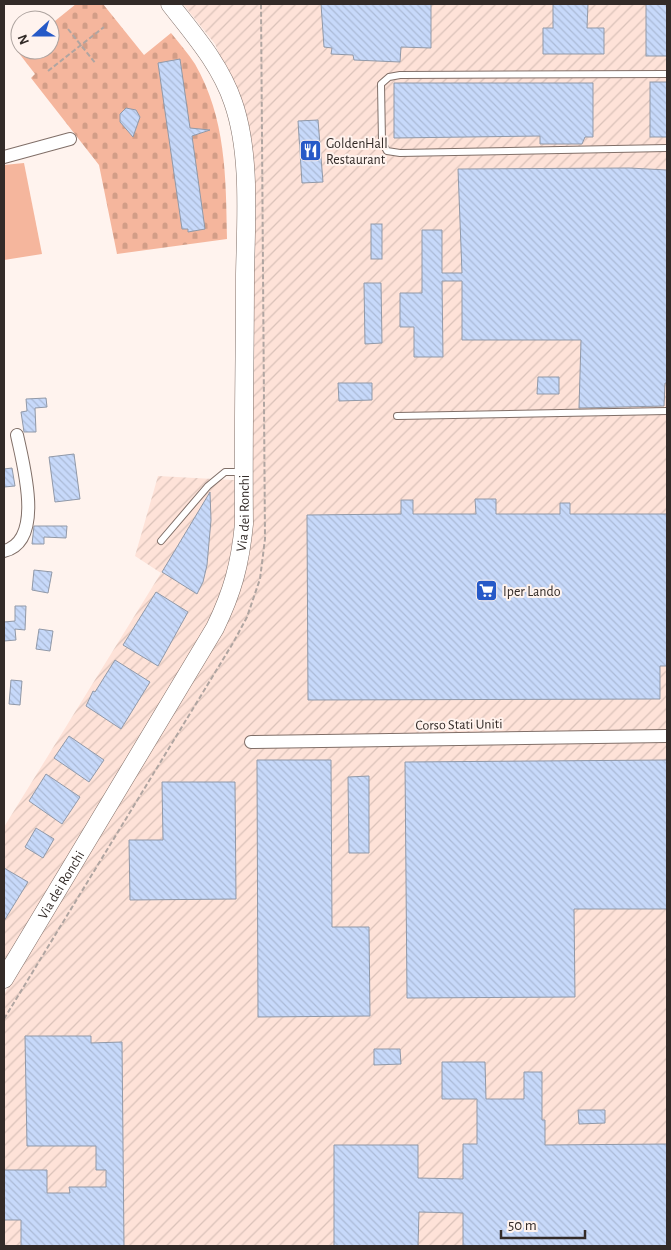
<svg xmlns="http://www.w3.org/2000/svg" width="671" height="1250" font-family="'Alegreya Sans',sans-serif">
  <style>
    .industrial { fill: url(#industrial-furrows) }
    .cemetery { fill: url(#cemetery-stones) }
    .garden { fill: #f5b69d }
    .building { fill: url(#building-back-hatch); stroke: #9199a8 }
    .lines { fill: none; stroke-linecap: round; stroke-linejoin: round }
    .lane-casing { stroke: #806f68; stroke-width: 8 }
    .street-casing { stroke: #806f68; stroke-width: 14 }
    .secondary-casing { stroke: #806f68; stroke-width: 19 }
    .path { stroke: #b0a5a1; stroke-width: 2; stroke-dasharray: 5 2.5; stroke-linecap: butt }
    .lane { stroke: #fff; stroke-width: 6 }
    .street { stroke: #fff; stroke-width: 12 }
    .secondary { stroke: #fff; stroke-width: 18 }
    .labels { text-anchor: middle; stroke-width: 4; stroke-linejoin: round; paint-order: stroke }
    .poi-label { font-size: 14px; fill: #332b28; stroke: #fff3ee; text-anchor: start }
    .street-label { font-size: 14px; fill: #332b28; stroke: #fff3ee }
  </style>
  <defs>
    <pattern id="industrial-furrows" width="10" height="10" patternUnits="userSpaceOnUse" patternTransform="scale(1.25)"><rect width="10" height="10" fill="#fee2d8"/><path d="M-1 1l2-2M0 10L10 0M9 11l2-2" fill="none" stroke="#dac2b9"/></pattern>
    <pattern id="cemetery-stones" width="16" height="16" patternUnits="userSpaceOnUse" patternTransform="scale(1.25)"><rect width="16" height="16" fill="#f5b69d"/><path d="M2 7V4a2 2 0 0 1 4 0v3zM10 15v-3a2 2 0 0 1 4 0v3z" fill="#d29d87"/></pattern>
    <pattern id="building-back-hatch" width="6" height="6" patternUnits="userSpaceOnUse" patternTransform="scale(1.25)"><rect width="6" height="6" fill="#c7d9fa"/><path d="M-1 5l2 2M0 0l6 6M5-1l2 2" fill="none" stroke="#abbad6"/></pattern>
  </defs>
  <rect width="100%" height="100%" fill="#fff3ee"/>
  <path class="industrial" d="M183,4H667V1246H4V994L16,975L4,968V827L161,573L135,556L158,476L251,481L239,100L215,44Z"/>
  <path class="cemetery" d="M76,4H103L144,55L171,33C179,43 188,53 195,64C226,118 226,177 227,239L117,254L99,165L31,78L35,74L18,52L20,50H50V25Z"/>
  <path class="garden" d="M24,163L42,254L4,260V165Z"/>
  <g class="building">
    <path d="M321,4H431V48L401,47L400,62L354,60L353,55L331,54L332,48L324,47Z"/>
    <path d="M553,4H588L587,28H604V54H543V28H553Z"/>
    <rect x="646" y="4" width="21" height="52"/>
    <path d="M180,59L190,128L210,130L192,136L205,229L188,232V229H182L158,63Z"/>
    <rect x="650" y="82" width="17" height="55"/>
    <path d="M394,83H593V137H585L582,144H540V136L394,138Z"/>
    <path d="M126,108L136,110L140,117L133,137L120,122V114Z"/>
    <path d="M318,120L323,182L302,183L298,121Z"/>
    <path d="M629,168L667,170V383H665L664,406L579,408L581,340H462V281H442L443,357H414V327H400V293H422V230H442V273H462L458,169Z"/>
    <rect x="371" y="224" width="11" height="35"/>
    <path d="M364,283H381L382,343L365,344Z"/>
    <path d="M538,377H559V394H537Z"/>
    <path d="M338,383H372V400L339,401Z"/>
    <path d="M46,398L47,407L35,408L36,432H24L21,412L27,411L26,399Z"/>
    <path d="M74,454L80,499L55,502L49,457Z"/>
    <path d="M12,468L15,486L4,487V469Z"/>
    <path d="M210,492L211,520L207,565L203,582L197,594L162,572Z"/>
    <path d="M475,499H496V514H560V503H570V514H667V666H660V699L308,700L307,515L401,514V500H413V514H476Z"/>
    <path d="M34,526H67L66,538L44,537V544H32Z"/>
    <path d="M34,570L52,572L48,593L32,590Z"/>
    <path d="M156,592L188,612L158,666L123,645Z"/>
    <path d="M15,606H26L25,630L15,629L16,640L4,641V622L15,621Z"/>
    <path d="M39,629L53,631L50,651L36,649Z"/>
    <path d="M115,660L150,682L121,729L86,706L93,691L95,692Z"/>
    <path d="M11,680L22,681L20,705L9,704Z"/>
    <path d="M69,736L104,760L89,782L54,758Z"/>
    <path d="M257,760H331L332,927H369L370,1016L258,1017Z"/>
    <path d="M667,760V909H574L575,997L407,998L405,762Z"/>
    <path d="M46,774L80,797L62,824L29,801Z"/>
    <path d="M369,776V853H349L348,777Z"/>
    <path d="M162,782H235L236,899L130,900L129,840H163Z"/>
    <path d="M36,828L54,839L43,858L25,847Z"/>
    <path d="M4,868L28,882L4,921Z"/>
    <path d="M25,1036H91V1043L122,1042L124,1246H21V1220H4V1170H47V1193H70L69,1187H106V1170H96V1146H27Z"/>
    <path d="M374,1049H400L401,1064L374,1065Z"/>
    <path d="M442,1062H485L486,1099H524V1072H542V1120H545V1145L667,1144V1246H463V1213L419,1212L418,1246H334V1145H418V1178L463,1179V1144H477V1099H442Z"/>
    <path d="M578,1110H605V1123L579,1124Z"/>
  </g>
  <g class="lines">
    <defs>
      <g id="lane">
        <path d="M667,74L400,75L389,77L381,84L382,142L387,151L400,153L667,148"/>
        <path d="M397,416L667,411"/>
        <path d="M161,541L208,486L225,472H243"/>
      </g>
      <g id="street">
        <path d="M4,157L70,139"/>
        <path d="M4,551C45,541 23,464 17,435"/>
        <path d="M251,742L667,736"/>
      </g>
      <g id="secondary">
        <path id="s1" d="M4,979L215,628C233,591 240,564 244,524C243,441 245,358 245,274C246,220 251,153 233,102C220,64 194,35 170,4"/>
      </g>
    </defs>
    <use href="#lane" class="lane-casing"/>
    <use href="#street" class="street-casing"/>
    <use href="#secondary" class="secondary-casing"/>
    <g class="path">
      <path d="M68,29L96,64"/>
      <path d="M48,71L104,27"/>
      <path d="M4,1019L233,643L247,617L260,579L265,539L261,4"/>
    </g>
    <use href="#lane" class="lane"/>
    <use href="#street" class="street"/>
    <use href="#secondary" class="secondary"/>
  </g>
  <defs>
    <symbol id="restaurant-square" viewBox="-11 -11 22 22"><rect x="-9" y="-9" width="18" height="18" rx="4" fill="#2659c7" stroke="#fff3ee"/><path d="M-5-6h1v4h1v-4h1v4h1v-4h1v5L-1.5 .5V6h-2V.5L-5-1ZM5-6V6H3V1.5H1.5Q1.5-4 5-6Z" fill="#fff"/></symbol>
    <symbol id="supermarket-square" viewBox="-11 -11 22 22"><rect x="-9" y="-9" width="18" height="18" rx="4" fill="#2659c7" stroke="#fff3ee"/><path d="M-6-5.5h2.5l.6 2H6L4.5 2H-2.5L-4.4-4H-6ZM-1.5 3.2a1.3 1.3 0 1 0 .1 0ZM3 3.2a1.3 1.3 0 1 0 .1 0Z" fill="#fff"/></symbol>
  </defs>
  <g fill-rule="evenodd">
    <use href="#restaurant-square" x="298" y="138" width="25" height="25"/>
    <use href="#supermarket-square" x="474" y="578" width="25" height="25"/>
  </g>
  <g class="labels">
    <g class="poi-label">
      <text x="326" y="148">GoldenHall<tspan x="326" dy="16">Restaurant</tspan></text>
      <text x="503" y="596">Iper Lando</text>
    </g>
    <g class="street-label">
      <text dy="5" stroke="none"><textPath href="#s1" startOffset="529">Via dei Ronchi</textPath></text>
      <text transform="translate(459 724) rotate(-1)" y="5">Corso Stati Uniti</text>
      <text dy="5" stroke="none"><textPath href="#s1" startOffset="110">Via dei Ronchi</textPath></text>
    </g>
  </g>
  <rect width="671" height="1250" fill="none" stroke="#332b28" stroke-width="10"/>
  <g transform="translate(35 35) rotate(249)"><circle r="24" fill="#fff3ee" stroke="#ada39f"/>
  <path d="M0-4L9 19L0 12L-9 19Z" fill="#2659c7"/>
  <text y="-8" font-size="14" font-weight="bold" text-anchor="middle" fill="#332b28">N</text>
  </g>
  <path d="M501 1230v8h84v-8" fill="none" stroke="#332b28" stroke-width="2.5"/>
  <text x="508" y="1230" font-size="15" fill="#332b28" stroke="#fff3ee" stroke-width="4" paint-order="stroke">50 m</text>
</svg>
